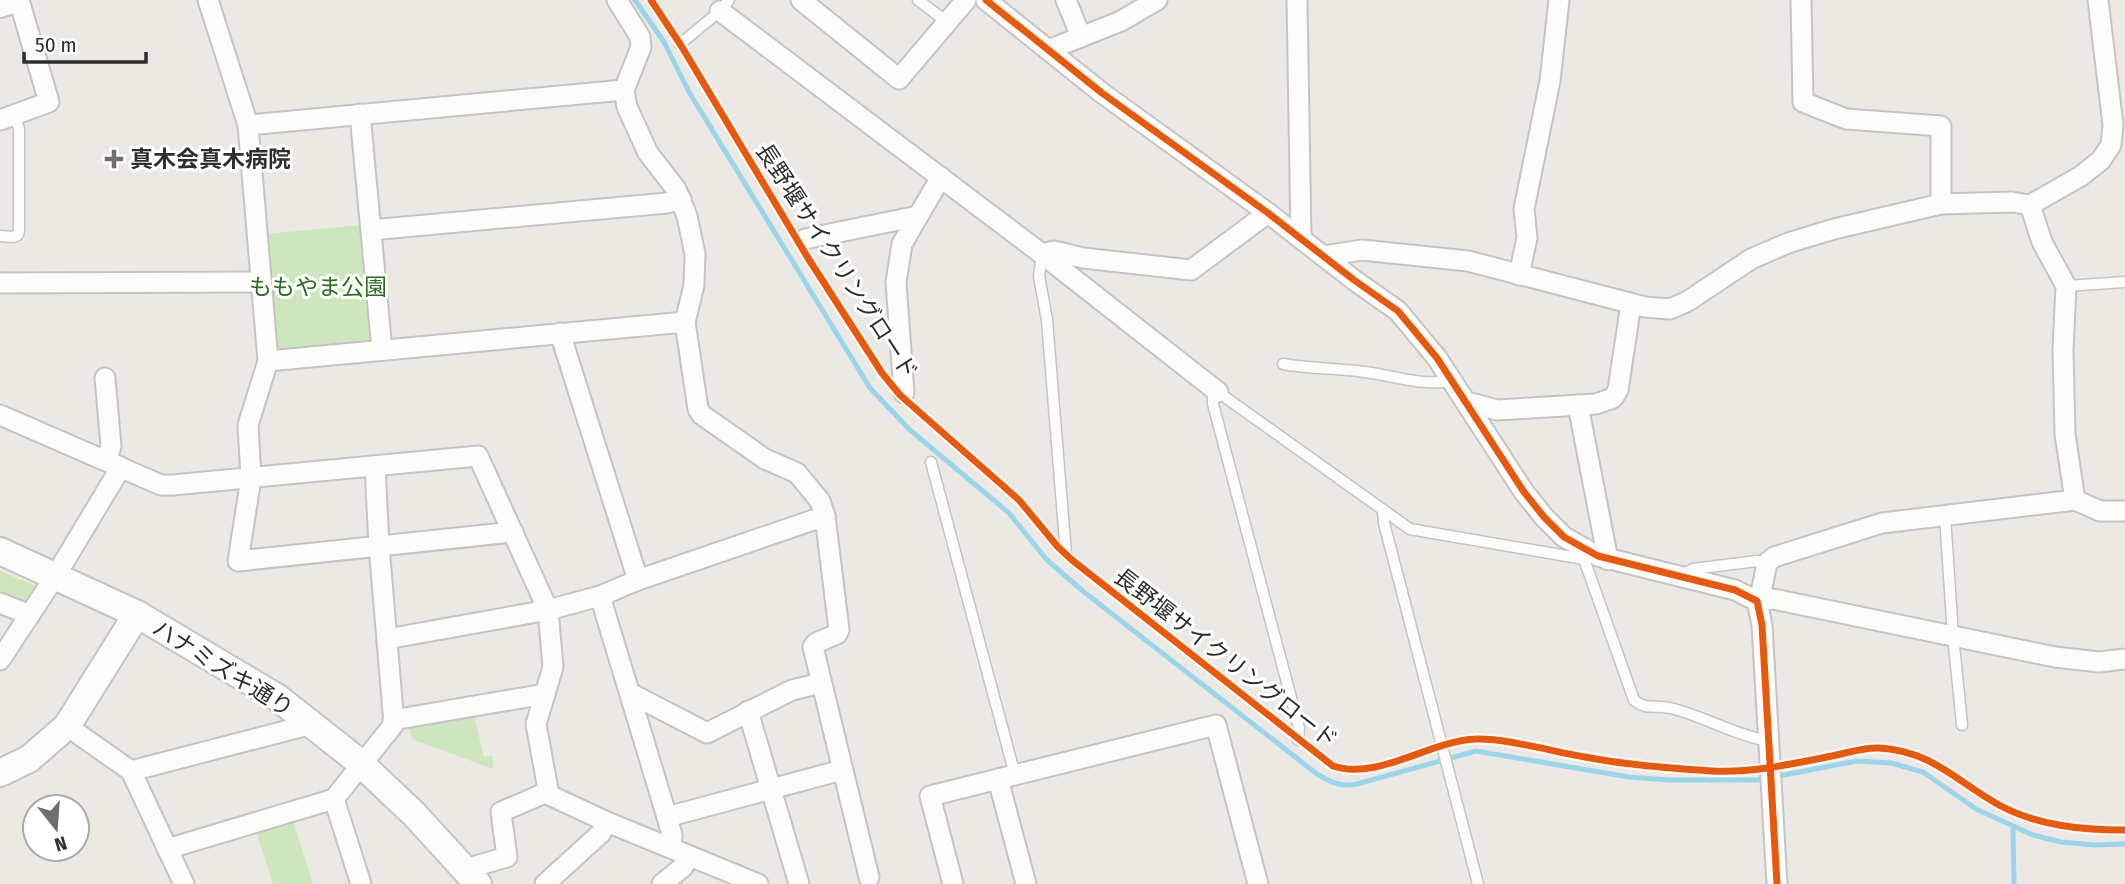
<svg xmlns="http://www.w3.org/2000/svg" width="2125" height="884" font-family="'Fira Sans Condensed','Noto Sans JP',sans-serif">
  <style>
    .green { fill: #cee6be }
    .lines { fill: none; stroke-linecap: round; stroke-linejoin: round }
    .stream { stroke: #99d6ec; stroke-width: 5 }
    .lane-casing { stroke: #c5c4c5; stroke-width: 13 }
    .street-casing { stroke: #c5c4c5; stroke-width: 23 }
    .secondary-casing { stroke: #c5c4c5; stroke-width: 30 }
    .lane { stroke: #fcfcfb; stroke-width: 10 }
    .street { stroke: #fcfcfb; stroke-width: 19 }
    .secondary { stroke: #fcfcfb; stroke-width: 26 }
    .cycleway-casing { stroke: #fff; stroke-width: 11 }
    .cycleway { stroke: #e8590c; stroke-width: 7 }
    .poi-dot { fill: #706f6e; stroke: #fff; stroke-width: 2.5 }
    .labels { text-anchor: middle; stroke-width: 6; stroke-linejoin: round; paint-order: stroke }
    .poi-label { font-size: 23px; font-weight: bold; fill: #2e2e2e; stroke: #fff; text-anchor: start }
    .street-label { font-size: 23px; fill: #2e2e2e; stroke: #fff }
    .park-label { font-size: 23px; fill: #2c6e1b; stroke: #fff }
  </style>
  <rect width="100%" height="100%" fill="#ece8e4"/>
  <g class="green">
    <path d="M362,225L370,341L361,344L283,353L274,346L265,234Z"/>
    <path d="M0,571L41,588L27,606L0,595Z"/>
    <path d="M474,715L484,757L492,755L493,769L412,739L409,728Z"/>
    <path d="M293,820L313,884H273L256,831Z"/>
  </g>
  <g class="lines">
    <g class="stream">
      <path d="M635,0L664,42L689,92L870,388L910,430L1009,513L1047,560L1084,592L1317,774C1332,783 1341,787 1357,784L1476,751L1629,777L1669,780H1758L1857,761L1891,763L1923,772L1976,809L2033,835L2061,842L2094,845L2125,844"/>
      <path d="M2013,827L2014,884"/>
    </g>
    <defs>
      <g id="lane">
        <path d="M918,0L947,22"/>
        <path d="M680,44L720,11L729,0"/>
        <path d="M0,236L13,237L18,235L19,230V129L15,116"/>
        <path d="M1042,254L1039,276L1047,320L1066,554"/>
        <path d="M2066,286L2125,282"/>
        <path d="M1283,364C1310,369 1337,368 1365,372C1395,376 1420,386 1451,381"/>
        <path d="M1213,388V404L1299,728L1298,740"/>
        <path d="M1218,392L1410,529L1584,559L1589,552"/>
        <path d="M931,462L1015,775"/>
        <path d="M1383,512L1384,523L1478,884"/>
        <path d="M1945,516L1953,635L1962,725"/>
        <path d="M1584,559L1634,700C1644,710 1657,705 1670,708C1704,716 1734,735 1769,741"/>
        <path d="M1682,575L1693,569L1757,561L1767,563"/>
      </g>
      <g id="street">
        <path d="M208,0L248,125L268,361L248,425L251,478L238,561L513,532"/>
        <path d="M617,0L640,37L641,47L624,90L627,107L648,153L676,189L687,216L695,254L694,285L685,322L698,409L702,415L765,459L797,473L820,501L825,516L839,630L837,634L816,643L813,647L869,877"/>
        <path d="M801,0L899,79L966,0"/>
        <path d="M986,0L1102,93L1268,213L1354,280L1398,311L1437,358L1524,492L1544,517L1564,537L1598,556L1735,590L1757,601L1762,625L1777,884"/>
        <path d="M1066,0L1081,37"/>
        <path d="M1297,0L1301,237"/>
        <path d="M1801,0L1803,102L1846,119L1941,126V204"/>
        <path d="M720,11L1042,254L1218,392"/>
        <path d="M1048,50L1121,21L1157,0"/>
        <path d="M360,114L382,350"/>
        <path d="M0,120L49,102L19,0"/>
        <path d="M248,125L624,90"/>
        <path d="M2030,205L2042,242L2066,286L2063,350L2065,434L2075,500"/>
        <path d="M371,230L667,203L681,199"/>
        <path d="M805,239L918,216"/>
        <path d="M1042,254L1054,251L1083,258L1191,270L1268,213"/>
        <path d="M1324,256L1362,250L1468,261L1645,307L1670,309L1688,301L1751,259L1788,243L1834,229L1941,204L2012,202L2030,205L2081,176L2101,160L2111,145L2113,125L2098,0"/>
        <path d="M1519,275L1527,238L1524,209L1550,81L1559,0"/>
        <path d="M0,283L260,282"/>
        <path d="M560,333L638,580"/>
        <path d="M268,361L685,322"/>
        <path d="M105,378L111,446L107,460"/>
        <path d="M904,393L896,282L902,244L941,177"/>
        <path d="M1467,402L1497,410L1596,404L1613,398L1618,390L1631,304"/>
        <path d="M1578,405L1608,560"/>
        <path d="M0,415L161,485H173L478,456L548,610L553,667L536,724L549,795"/>
        <path d="M600,596L667,817L672,835L671,848"/>
        <path d="M1757,601L1762,588L1767,563L1774,557L1882,523L2075,500L2100,511H2125"/>
        <path d="M1757,601L1773,599L2055,657L2099,662L2125,659"/>
        <path d="M0,603L30,615"/>
        <path d="M387,639L548,610L600,596L638,580L825,516"/>
        <path d="M0,660L56,575L115,477L119,466"/>
        <path d="M630,693L707,733L792,690L821,683"/>
        <path d="M748,711L799,884"/>
        <path d="M393,720L545,694"/>
        <path d="M67,726L131,771L184,884"/>
        <path d="M131,771L312,724"/>
        <path d="M998,779L1026,884"/>
        <path d="M334,799L361,884"/>
        <path d="M667,817L842,770"/>
        <path d="M167,849L334,799L394,724L379,546L375,466"/>
        <path d="M465,869L507,857L501,812L545,793L607,822L758,884"/>
        <path d="M545,884L601,833L607,822"/>
        <path d="M662,884L683,867L690,856"/>
        <path d="M953,884L930,796L1216,725L1258,884"/>
      </g>
      <g id="secondary">
        <path d="M0,4L12,0"/>
        <path d="M0,551L137,614L278,698L358,761L414,814L478,884"/>
        <path d="M0,773L29,759L67,726L137,614"/>
      </g>
    </defs>
    <use href="#lane" class="lane-casing"/>
    <use href="#street" class="street-casing"/>
    <use href="#secondary" class="secondary-casing"/>
    <use href="#lane" class="lane"/>
    <use href="#street" class="street"/>
    <use href="#secondary" class="secondary"/>
    <defs>
      <g id="cycleway">
        <path d="M651,0L682,47L808,258L882,373L900,395L1019,500L1058,547L1072,560L1333,766C1378,781 1429,741 1476,739C1506,738 1554,752 1585,757C1626,765 1670,768 1712,771C1752,773 1792,764 1832,756C1847,753 1864,747 1879,748C1933,751 1957,782 2001,806C2039,826 2083,830 2125,830"/>
        <path d="M986,0L1102,93L1268,213L1354,280L1398,311L1437,358L1524,492L1544,517L1564,537L1598,556L1735,590L1757,601L1762,625L1777,884"/>
      </g>
    </defs>
    <use href="#cycleway" class="cycleway-casing"/>
    <use href="#cycleway" class="cycleway"/>
  </g>
  <path class="poi-dot" d="M110.5 148.5h7v7h7v7h-7v7h-7v-7h-7v-7h7z"/>
  <g class="labels">
    <g class="poi-label">
      <text x="130" y="167">真木会真木病院</text>
    </g>
    <g class="street-label">
      <text transform="translate(837 261) rotate(57)" y="8">長野堰サイクリングロード</text>
      <text transform="translate(1226 658) rotate(38)" y="8">長野堰サイクリングロード</text>
      <text transform="translate(223 668) rotate(32)" y="8">ハナミズキ通り</text>
    </g>
    <g class="park-label">
      <text x="318" y="295">ももやま公園</text>
    </g>
  </g>
  <g transform="translate(56 828) rotate(163)"><circle r="33" fill="#ffffff" stroke="#ababab" stroke-width="2"/>
  <path d="M0-5L12 26L0 18L-12 26Z" fill="#706f6e"/>
  <text y="-10" font-size="19" font-weight="bold" text-anchor="middle" fill="#2e2e2e">N</text>
  </g>
  <path d="M24 52v10h122v-10" fill="none" stroke="#2e2e2e" stroke-width="3.5"/>
  <text x="35" y="52" font-size="21" fill="#2e2e2e" stroke="#ffffff" stroke-width="5" paint-order="stroke">50 m</text>
</svg>
